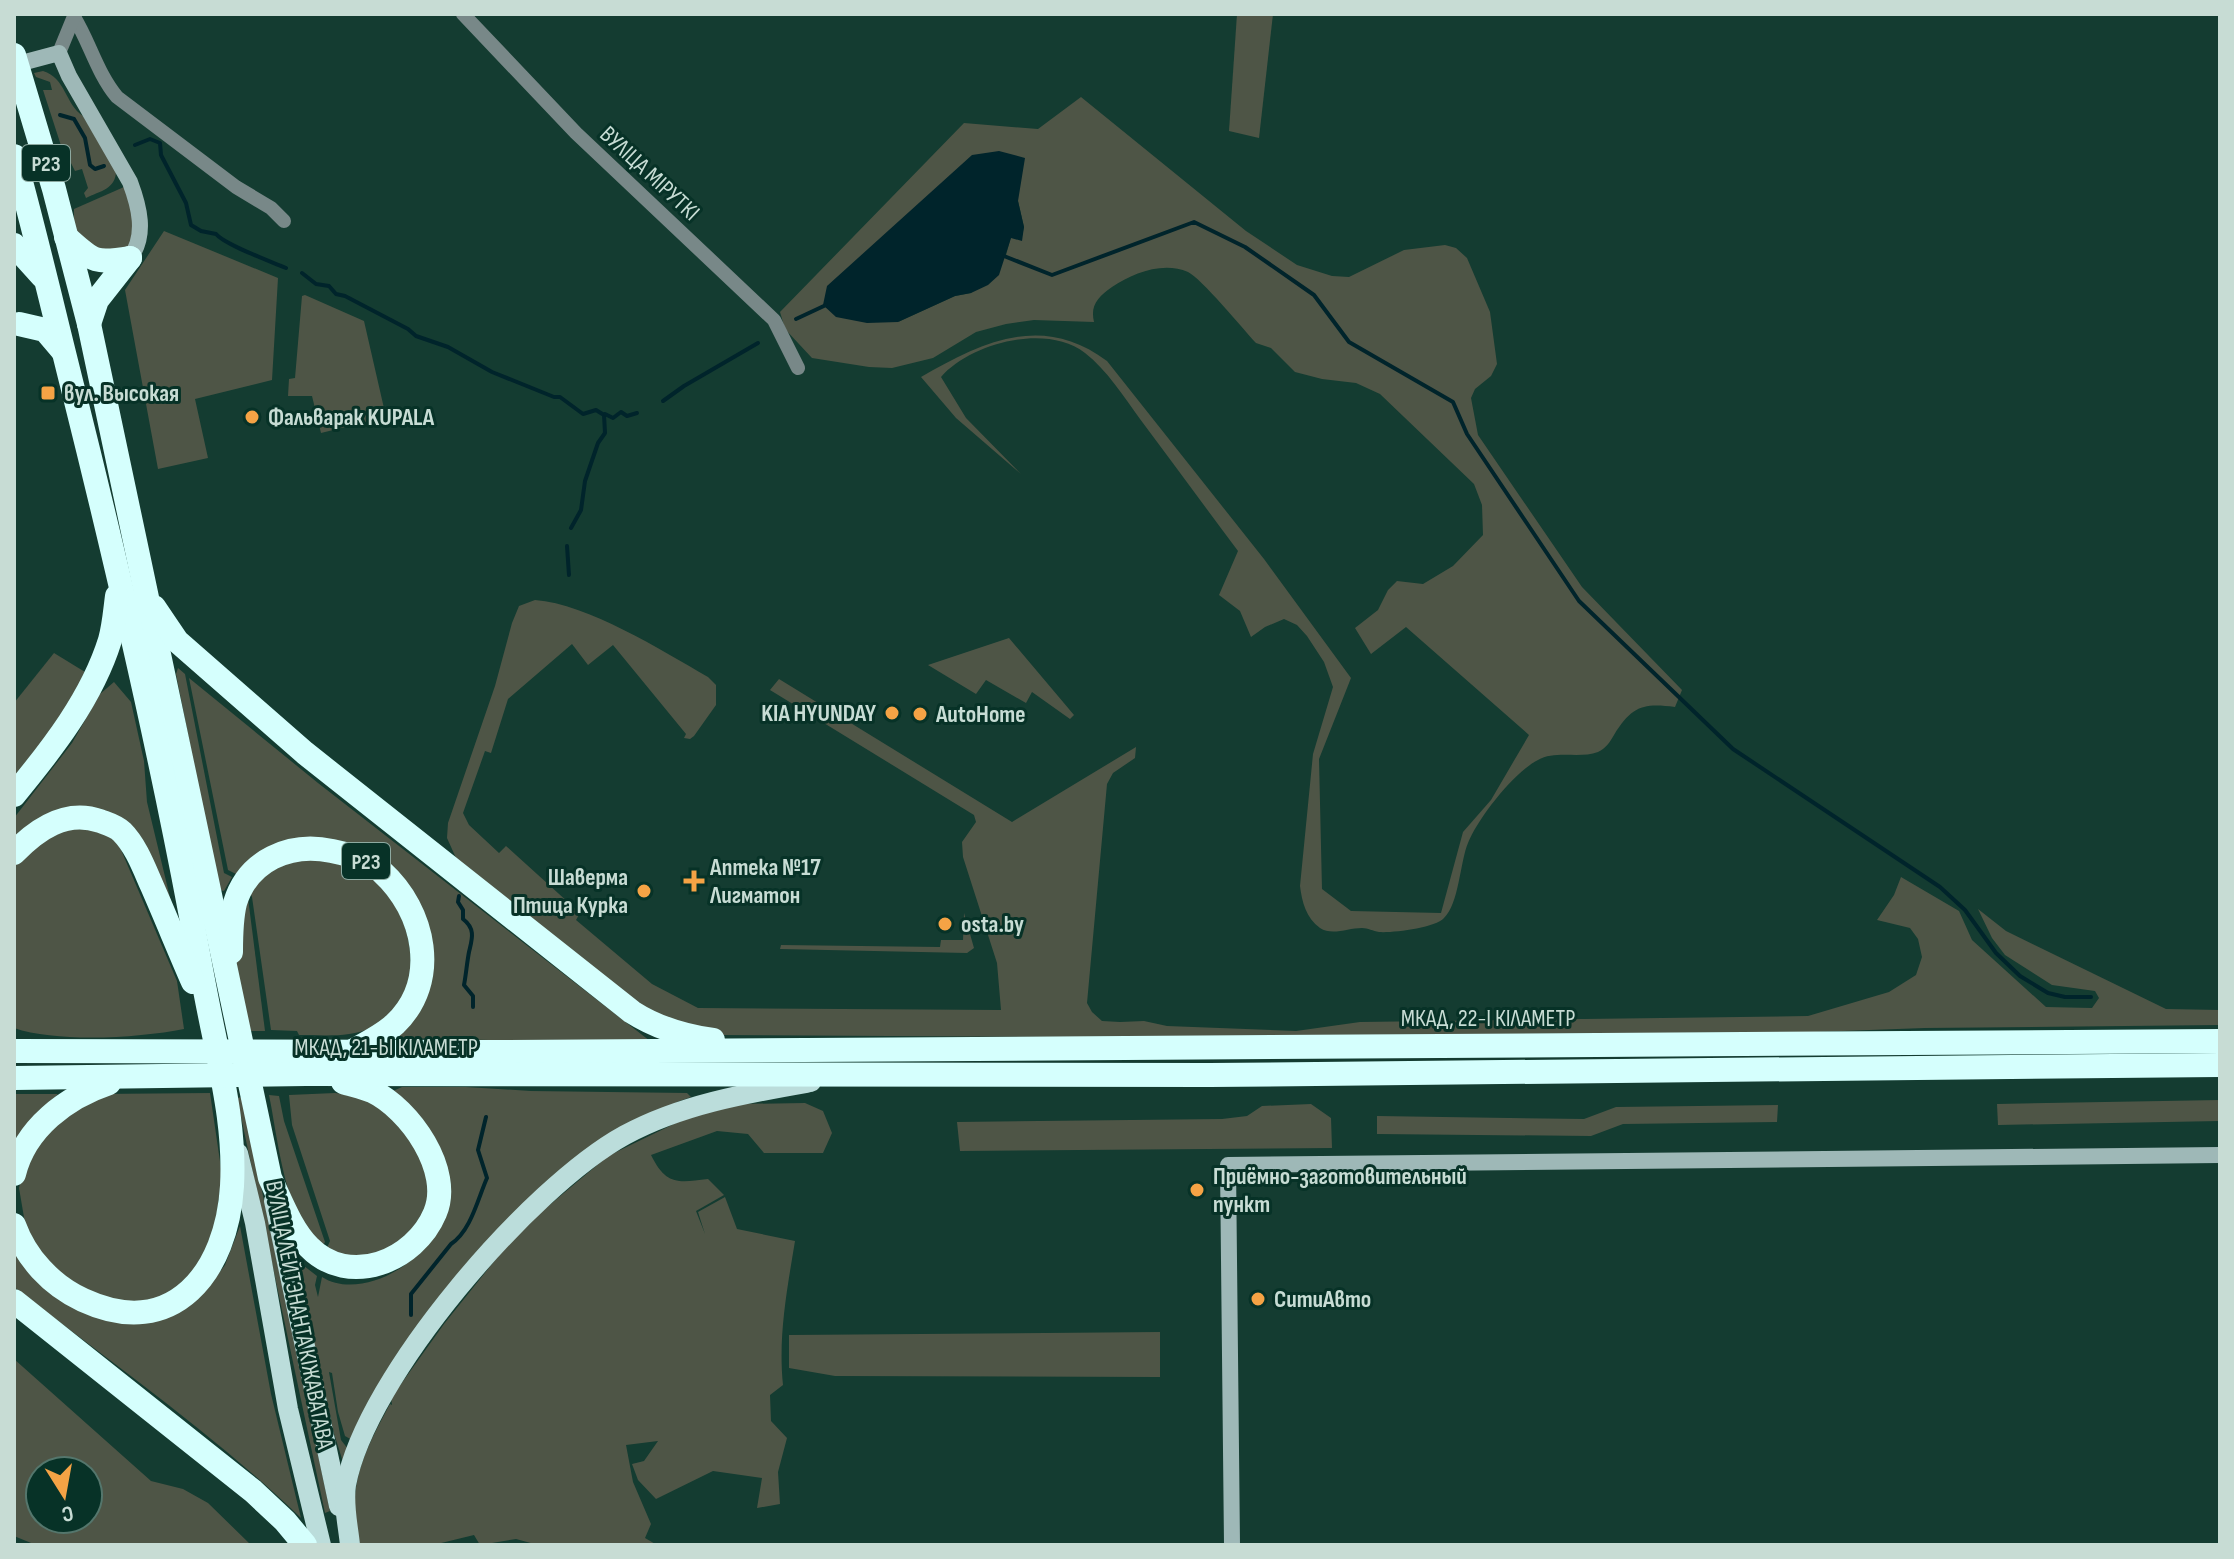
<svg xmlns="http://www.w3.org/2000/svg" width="2234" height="1559" font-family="'Sofia Sans Condensed',sans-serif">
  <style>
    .green { fill: #4e5546; fill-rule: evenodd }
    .water { fill: #00242b }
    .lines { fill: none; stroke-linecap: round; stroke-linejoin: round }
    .stream { stroke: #00242b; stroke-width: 4 }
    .street { stroke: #788888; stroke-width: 14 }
    .secondary { stroke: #9eb8b7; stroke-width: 16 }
    .primary { stroke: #bbdddb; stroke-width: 20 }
    .highway { stroke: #d5fffd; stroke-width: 24 }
    .poi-dot { fill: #f5a345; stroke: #073227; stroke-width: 3 }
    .labels { text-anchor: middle; stroke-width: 6; stroke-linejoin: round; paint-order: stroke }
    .shield { fill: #073227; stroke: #8da9a0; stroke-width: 2 }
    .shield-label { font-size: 22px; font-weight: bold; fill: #c7dcd4 }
    .street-label { font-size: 24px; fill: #c7dcd4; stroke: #073227 }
    .poi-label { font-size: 24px; font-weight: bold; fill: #c7dcd4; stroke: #073227; text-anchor: start }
  </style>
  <rect width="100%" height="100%" fill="#143c31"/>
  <g class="green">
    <path d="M1237,14H1273L1259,138L1229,131Z"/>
    <path d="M43,71C66,78 65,104 83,116L116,171C116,189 100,191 86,198L84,193L88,188L82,169L75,171L70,161H66L43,90H52L50,82L36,77L34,73Z"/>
    <path d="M1081,97L1246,231L1297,265L1332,276L1349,277L1404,250L1445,245L1456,248L1467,258L1490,312L1497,364L1491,376L1475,389L1471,398L1478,435L1582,587L1682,690L1675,707C1643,703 1632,706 1614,735C1610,742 1606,748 1598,752C1580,759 1555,750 1538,760C1514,772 1478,818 1468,843C1460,862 1459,904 1444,918C1435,928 1393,933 1379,932C1373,931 1368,928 1362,928C1348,928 1332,936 1320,928C1306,918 1302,902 1300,886L1313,754L1333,687L1324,662L1307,636L1297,625L1284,619L1265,627L1251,637L1240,611L1219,595L1238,551C1205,507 1173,463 1140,419C1124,397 1107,370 1085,353C1046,323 971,343 941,377L966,418L1021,474L956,418L921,377C983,341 1043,313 1107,361L1264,559L1351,678L1319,759L1322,889L1351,911L1441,913L1463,832L1491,800L1529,735L1406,627L1371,654L1355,628L1378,610L1388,590L1397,581L1423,584L1453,566L1483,535L1482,505L1474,484L1380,394L1356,383L1322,379L1295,372L1271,348L1256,343C1243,329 1201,278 1188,272C1163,261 1133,273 1112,287C1098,297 1090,305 1094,322L1034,320L1006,324L976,332L933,358L892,368L869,367L812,358L785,329L780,312L964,123L1038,129ZM1018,201L1024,227L1021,240L1011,237L1006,255L971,293L955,296L898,322Z"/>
    <path d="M124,187C133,207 139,234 125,252L91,256L74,226V209Z"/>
    <path d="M164,231L278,278L272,380L195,399L208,458L158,469L125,290Z"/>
    <path d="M305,295L364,321L386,417L321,433L312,396H288L289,379L295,378L302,296Z"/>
    <path d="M535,600C588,604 661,650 708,677L716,685V705L694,736L690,739L684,738L686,734L613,645L588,665L572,644L508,699L491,753L485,751L463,813L469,825L499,853L506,846L580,913L576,920L652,984L698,1008L1001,1010L997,963L963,857L962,842L976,822L974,815L770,690L779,679L1012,822L1136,747L1135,758L1113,773L1107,784L1087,1003L1092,1012L1102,1021L1120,1022L1144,1021L1167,1026L1296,1031L1360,1022L1808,1016L1889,992L1916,975L1922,957L1918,939L1910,928L1877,920L1894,895L1901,877L1959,911L1972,940L2046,1007L2092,1008L2099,998L2095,991L2052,985L2005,955L1992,938L1978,909L2006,931L2166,1009L2220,1010V1025L1925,1028L1815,1032L1080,1037L720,1035L669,1027L456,858L447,838L448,823L495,686L512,623L519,606Z"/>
    <path d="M1009,638L1074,715L1070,719L1032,692L1026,703L986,680L976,694L928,665Z"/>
    <path d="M54,653L85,672L64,714L14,777V703Z"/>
    <path d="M178,668L185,674L224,873L232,877L224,891L219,890L176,674Z"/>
    <path d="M189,678L318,783L650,1041L626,1043L402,1038L399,1035L430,957L359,850L236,874L228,870Z"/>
    <path d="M114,682L131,702L144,761L147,802L181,943L112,822L14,842V818L72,743L100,694Z"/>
    <path d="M93,826L116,838L177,981L184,1029C139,1038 58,1043 14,1028V866L37,843L66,827Z"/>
    <path d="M296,859C323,861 349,861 371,878C417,912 430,1000 371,1028C349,1038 322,1035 299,1035L297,1031L271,1030L252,897L248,888L254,880Z"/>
    <path d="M248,898L265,1031H249L233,957Z"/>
    <path d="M964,913L974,948L967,953L780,949L781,945L940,947L941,940H963Z"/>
    <path d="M466,1087L531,1091L687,1093L691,1097L677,1102L554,1176L352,1440L345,1436L338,1412L332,1373L329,1372L341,1440L348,1449L343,1462L332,1427L295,1259L317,1276L315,1285L318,1297L322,1277C350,1295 394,1278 415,1256C428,1244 435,1222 444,1206L393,1091L402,1087Z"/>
    <path d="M210,1093L222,1175L214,1234L188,1282L153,1304L89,1296L46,1264L26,1229L19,1188L26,1160L49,1127L98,1094Z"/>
    <path d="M335,1093C350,1095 369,1098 381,1108C400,1123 432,1165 431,1190C430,1217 390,1261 362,1258C351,1258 338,1253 326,1250L330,1241L292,1125L289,1095Z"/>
    <path d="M14,1094H58L27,1125L14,1146Z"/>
    <path d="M269,1095L279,1096L284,1121L325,1242L322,1247C285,1221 278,1138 269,1095Z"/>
    <path d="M242,1097L330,1511L325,1513L237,1098Z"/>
    <path d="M2220,1100V1121L1998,1125L1997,1104Z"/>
    <path d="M805,1103L823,1111L832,1133L823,1153H764L748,1134L717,1131L651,1155C666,1185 677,1183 708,1179L724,1195L696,1211L705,1234L698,1212L725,1197L737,1229L795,1241C787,1290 778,1336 783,1385L770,1395L771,1421L787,1438L778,1472L780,1504L757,1508L762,1478L713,1471L656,1499L638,1480L632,1464L644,1461L658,1441L626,1445L633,1482L651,1524L645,1538L657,1545H538L516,1539L480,1545L474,1535L433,1545H359C346,1487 363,1454 390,1404L392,1405L391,1398L444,1324L500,1254L534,1218L608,1156L680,1121L737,1104Z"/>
    <path d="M1311,1104L1331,1118L1332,1148L960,1151L957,1122L1222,1119L1247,1116L1262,1106Z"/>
    <path d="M1778,1105L1777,1122L1623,1124L1591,1136L1377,1134V1116L1584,1119L1616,1107Z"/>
    <path d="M240,1226L271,1394L301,1518C213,1433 110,1362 14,1287V1246L52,1293L89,1315L126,1324L151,1322L176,1313L216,1277L225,1265Z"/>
    <path d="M1160,1332V1377L835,1376L789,1368V1335Z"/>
    <path d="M14,1359L151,1481L183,1489L208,1503L251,1545H36L14,1536ZM40,1471H88V1519H40Z"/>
  </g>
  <path class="water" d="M999,151L1025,158L1018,201L1024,227L1022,241L1011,238L999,275L988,285L971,293L955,296L898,322L867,323L836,317L823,305L827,286L972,155Z"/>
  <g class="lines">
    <g class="stream">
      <path d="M60,115L74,119L85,138L90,165L95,169L104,166"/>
      <path d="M135,145L150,139L160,143L161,155L186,203L191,225L201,231L216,234C225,245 270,261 286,268"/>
      <path d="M1004,256L1052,275L1194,222L1245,247L1314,295L1349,342L1453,402L1467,434L1579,601L1733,749L1940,887L1965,910L1996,953L2020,976L2048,993L2065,997H2091"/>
      <path d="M302,273L316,284L329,286L336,294L345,296L408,329L416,336L448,347L492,372L554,397H560L583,414L596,410L604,415L605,433L598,443L585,481L581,510L571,528"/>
      <path d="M796,319L826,305"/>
      <path d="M663,401L684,386L758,343"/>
      <path d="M605,414L613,418L621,412L627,416L637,413"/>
      <path d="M567,546L569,575"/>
      <path d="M459,896L458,902L463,910V919C476,929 472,939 469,952C467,962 466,975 464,985L473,996V1007"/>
      <path d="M411,1315V1294L451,1244C471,1231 478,1198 487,1178L478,1150L486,1117"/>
    </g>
    <g class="street">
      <path d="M463,14L576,133L774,320L798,368"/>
      <path d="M74,17C90,43 97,73 117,97L236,187L271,208L284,221"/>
      <path d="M59,53L75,14"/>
    </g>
    <g class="secondary">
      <path d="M14,65L59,53L69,76L130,182C139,206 147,235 130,258"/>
      <path d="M1232,1545L1228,1165L2220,1155"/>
    </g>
    <g class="primary">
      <path d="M238,1153L255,1223L288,1409L321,1545"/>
      <path d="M274,1201L339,1506"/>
      <path d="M350,1545C348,1525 343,1505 346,1485C366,1377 530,1187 625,1135C682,1104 748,1093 811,1082"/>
    </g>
    <g class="highway">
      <path d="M14,55L54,189L89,324L270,1178C281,1201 291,1229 309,1247C349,1288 415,1261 435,1213C453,1171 410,1109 372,1091C363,1087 352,1085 343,1082"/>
      <path d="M14,156C36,235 54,314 74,393C117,565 157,737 190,911C198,952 205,993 214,1035C224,1085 235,1134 232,1186C227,1271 174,1342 83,1300C51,1285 26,1258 14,1225"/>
      <path d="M66,237C93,261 93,264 130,258"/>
      <path d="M14,245L42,276"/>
      <path d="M19,324L45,330L62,350"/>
      <path d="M89,324L97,300L130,258"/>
      <path d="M154,607L177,641L305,753L632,1012C657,1028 684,1036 713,1040"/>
      <path d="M14,795C52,749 92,698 110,640C114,626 115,611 117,596"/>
      <path d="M14,853C37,829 66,809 100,821C108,824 116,826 122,832C136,846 144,868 152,886C166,918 179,950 193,982"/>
      <path d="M231,952C231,935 231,919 235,903C248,860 290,842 332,851C350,855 369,859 382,872C425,911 440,981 395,1024C383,1035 369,1042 354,1050"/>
      <path d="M14,1051L493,1052L2220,1041"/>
      <path d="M14,1078L306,1074L1210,1075L2220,1065"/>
      <path d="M14,1174C25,1128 67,1097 109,1083"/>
      <path d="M14,1301L253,1491L285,1521L305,1545"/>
    </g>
  </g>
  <g class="poi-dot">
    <rect x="40" y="385" width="16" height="16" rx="4"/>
    <circle cx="252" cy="417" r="8"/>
    <circle cx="892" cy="713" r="8"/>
    <circle cx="920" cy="714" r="8"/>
    <path d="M690 869h8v8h8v8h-8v8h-8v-8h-8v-8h8z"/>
    <circle cx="644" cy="891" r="8"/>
    <circle cx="945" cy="924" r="8"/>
    <circle cx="1197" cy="1190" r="8"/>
    <circle cx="1258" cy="1299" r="8"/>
  </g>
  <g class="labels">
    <g class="shield">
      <rect x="22" y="145" width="48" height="36" rx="6"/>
      <rect x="342" y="843" width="48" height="36" rx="6"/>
    </g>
    <g class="shield-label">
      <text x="46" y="171">Р23</text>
      <text x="366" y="869">Р23</text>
    </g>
    <g class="street-label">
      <text transform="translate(650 173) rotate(43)" y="8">ВУЛІЦА МІРУТКІ</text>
      <text x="1488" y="1026">МКАД, 22-І КІЛАМЕТР</text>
      <text x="386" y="1055">МКАД, 21-Ы КІЛАМЕТР</text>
      <text transform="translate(300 1315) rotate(79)" y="8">ВУЛІЦА ЛЕЙТЭНАНТА КІЖАВАТАВА</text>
    </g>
    <g class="poi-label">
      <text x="64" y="401">вул. Высокая</text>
      <text x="268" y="425">Фальварак KUPALA</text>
      <text x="876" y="721" text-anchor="end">KIA HYUNDAY</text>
      <text x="936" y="722">AutoHome</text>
      <text x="710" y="875">Аптека №17<tspan x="710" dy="28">Лигматон</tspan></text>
      <text x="628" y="885" text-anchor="end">Шаверма<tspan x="628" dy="28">Птица Курка</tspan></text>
      <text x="961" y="932">osta.by</text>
      <text x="1213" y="1184">Приёмно-заготовительный<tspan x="1213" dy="28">пункт</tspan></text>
      <text x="1274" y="1307">СитиАвто</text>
    </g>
  </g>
  <rect width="2234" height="1559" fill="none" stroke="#c7dcd4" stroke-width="32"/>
  <g transform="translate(64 1495) rotate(169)"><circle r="38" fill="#073227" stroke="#54766c" stroke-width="2"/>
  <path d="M0-6L14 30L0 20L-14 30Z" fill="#f5a345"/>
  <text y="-12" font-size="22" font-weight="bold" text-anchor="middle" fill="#c7dcd4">С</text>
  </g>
</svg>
